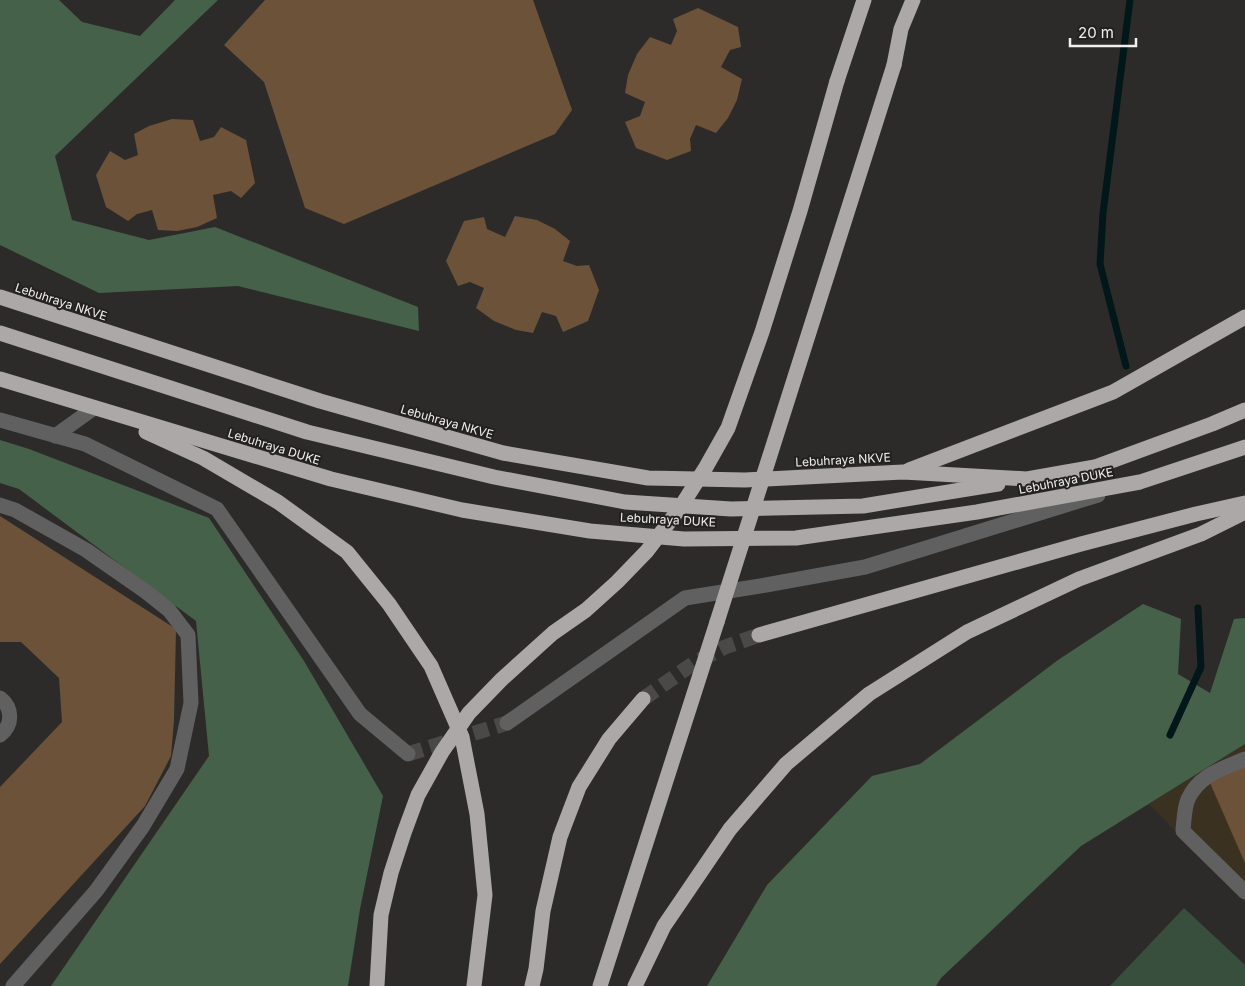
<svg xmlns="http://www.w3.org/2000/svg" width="1245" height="986" font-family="Inter,sans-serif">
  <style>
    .education { fill: #3b3121 }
    .green { fill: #394f3d }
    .forest { fill: #45614a }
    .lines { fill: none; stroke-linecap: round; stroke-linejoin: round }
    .stream { stroke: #011719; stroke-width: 7 }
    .building { fill: #6b5239 }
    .minor-tunnel { stroke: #4b4947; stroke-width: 15; stroke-dasharray: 15 8; stroke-linecap: butt }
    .highway-tunnel { stroke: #4b4947; stroke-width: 15; stroke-dasharray: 15 8; stroke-linecap: butt }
    .minor { stroke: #616060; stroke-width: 15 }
    .highway { stroke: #aba8a7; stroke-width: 15 }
    .highway-bridge { stroke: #aba8a7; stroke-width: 15 }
    .labels { text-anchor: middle; stroke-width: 4; stroke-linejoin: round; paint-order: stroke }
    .street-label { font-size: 12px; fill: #f2f0ef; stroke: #232120 }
  </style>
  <rect width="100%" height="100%" fill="#2d2b29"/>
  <path class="education" d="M1245,744V902L1149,804Z"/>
  <path class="green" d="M1184,908L1245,965V986H1110Z"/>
  <g class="forest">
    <path d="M0,0H59L82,22L140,36L175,0H218L55,156L72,220L149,240L215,227L418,307L419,331L238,286L99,293L0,245Z"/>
    <path d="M0,440L29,449L209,518L304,661L383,796L360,909L348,986H51L209,756L196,621L19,489L0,483Z"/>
    <path d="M1143,604L1181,619L1178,674L1210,693L1234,619L1245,618V744L1081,846L941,978L936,986H707L767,885L872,776L920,764L1058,660Z"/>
  </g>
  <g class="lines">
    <g class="stream">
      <path d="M1126,366L1100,264L1103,213L1130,0"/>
      <path d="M1170,735L1201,667L1198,608"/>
    </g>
  </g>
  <g class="building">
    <path d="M265,0H533L572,110L555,134L344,224L305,208L264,82L224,45Z"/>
    <path d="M698,8L738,27L741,47L730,50L721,67L742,79L737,100L728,118L716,133L696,125L690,139L691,151L667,160L636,148L625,122L640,116L645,102L625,93L628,75L637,54L650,37L671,45L677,31L673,19Z"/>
    <path d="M172,119L193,120L200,141L214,137L221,127L246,140L255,183L241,198L231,191L213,195L217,218L197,227L177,231L158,230L152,210L137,214L128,221L106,207L96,175L110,151L125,160L138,155L134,134L149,126Z"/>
    <path d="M515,216L537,220L555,229L570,241L563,261L577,266L589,265L599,290L588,321L563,332L556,316L542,312L533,333L516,330L494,321L476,308L484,288L470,282L458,286L446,261L464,221L484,217L487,229L505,237Z"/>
    <path d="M0,516L176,629L174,720L171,756L145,806L0,964V787L62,722L59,678L21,642H0Z"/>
    <path d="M1245,760V863L1207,776Z"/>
  </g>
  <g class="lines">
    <path class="minor-tunnel" d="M408,754L507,723"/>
    <path class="highway-tunnel" d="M643,699L694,663L725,647L759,635"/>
    <g class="minor">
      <path d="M0,420L85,444L217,509L360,714L408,754"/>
      <path d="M55,436L94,408"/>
      <path d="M0,505L15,510L86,550L145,591L169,610L188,635L191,703L177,769L143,826L96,891L13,986"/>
      <path d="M0,698C13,708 13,725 0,735"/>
      <path d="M507,723L685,598L766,585L865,567L1098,495"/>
      <path d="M1245,759C1222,769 1199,775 1188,799C1184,809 1184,821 1183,831L1245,892"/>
    </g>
    <g class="highway">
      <path d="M894,65L901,29L913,0"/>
      <path d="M837,81L864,0"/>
      <path d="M0,297L320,401L503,453L648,478L745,480L903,472L1027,479L1095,467L1212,424L1245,410"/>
      <path d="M0,333L307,432L494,477L625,502L731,509L863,506L998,484"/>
      <path d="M0,379L331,479L462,510L590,531L684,539L796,538L977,512L1140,482L1245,447"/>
      <path d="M146,432L203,458L278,502L347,552L389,604L431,666L462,737L477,814L485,895L474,986"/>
      <path d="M909,470L1113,392L1245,317"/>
      <path d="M759,635L1081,544L1196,514L1245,503"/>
      <path d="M532,986L536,969L543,911L560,837L579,787L609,739L643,699"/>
      <path d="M600,986L717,622"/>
      <path d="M635,986L664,926L730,829L786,764L869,694L967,632L1079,579L1201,534L1245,512"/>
    </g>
    <g class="highway-bridge">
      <path d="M717,622L894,65"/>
      <path d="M377,986L381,915L391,873L404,833L418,795L442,752L469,713L502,679L553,633L586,610L617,582L647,551L680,508L706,467L728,428L762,332L800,211L837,81"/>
    </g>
  </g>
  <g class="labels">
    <g class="street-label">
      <text transform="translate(61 302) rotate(18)" y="4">Lebuhraya NKVE</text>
      <text transform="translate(447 422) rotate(16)" y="4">Lebuhraya NKVE</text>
      <text transform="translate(274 447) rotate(17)" y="4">Lebuhraya DUKE</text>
      <text transform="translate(843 460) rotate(-3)" y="4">Lebuhraya NKVE</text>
      <text transform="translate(1066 481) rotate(-11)" y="4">Lebuhraya DUKE</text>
      <text transform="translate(668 520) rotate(3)" y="4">Lebuhraya DUKE</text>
    </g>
  </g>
  <path d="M1070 38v8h66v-8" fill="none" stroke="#f2f0ef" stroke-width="2.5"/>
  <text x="1078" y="38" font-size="15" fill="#f2f0ef" stroke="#232120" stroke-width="4" paint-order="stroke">20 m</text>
</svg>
